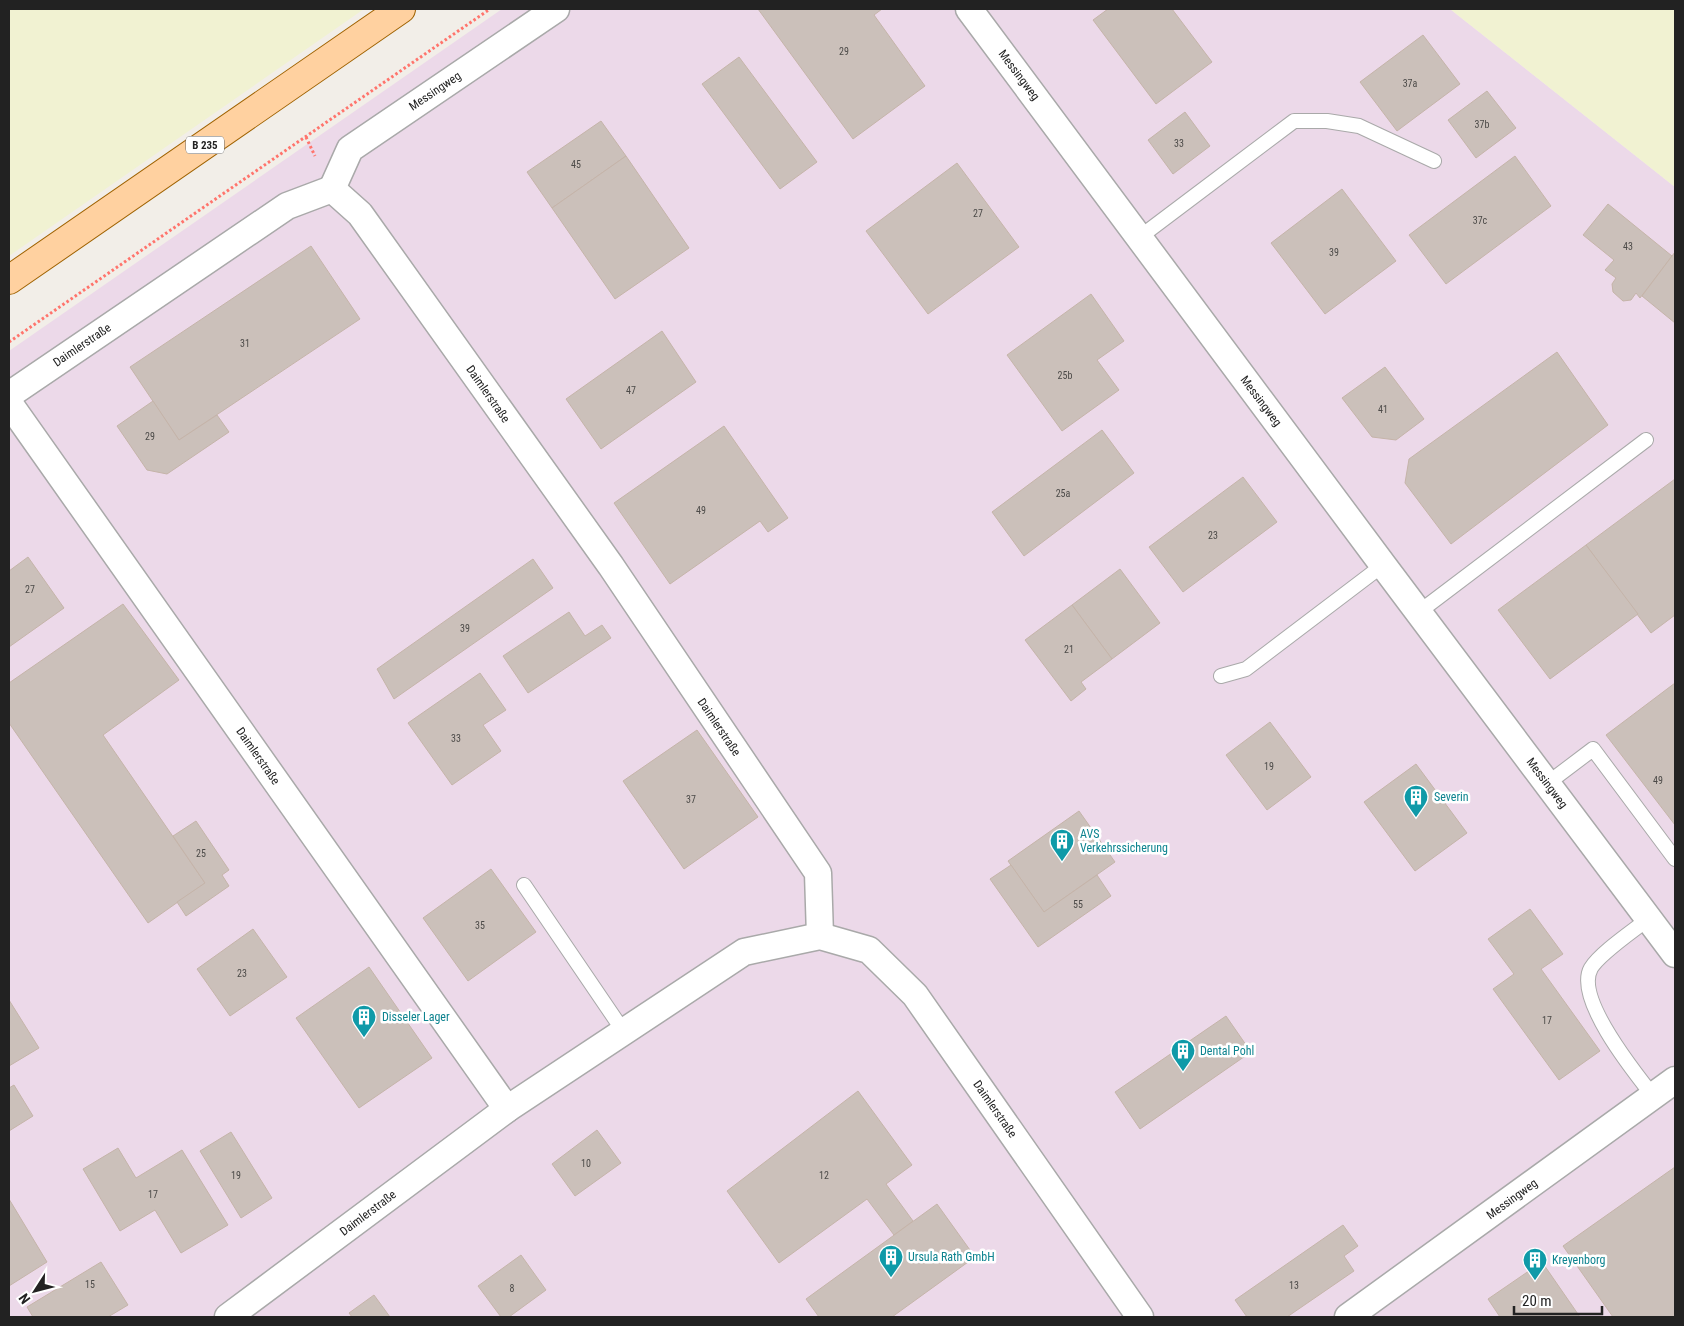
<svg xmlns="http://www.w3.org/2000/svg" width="1684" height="1326" font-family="'Roboto Condensed',sans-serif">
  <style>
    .industrial { fill: #ecd9e9 }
    .farmland { fill: #f1f2d2 }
    .building { fill: #cbc0ba; stroke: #c5b4a9 }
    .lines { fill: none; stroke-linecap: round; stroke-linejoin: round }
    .service-casing { stroke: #a9a9a9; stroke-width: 16 }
    .minor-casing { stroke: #a9a9a9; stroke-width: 29 }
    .primary-casing { stroke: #9f6200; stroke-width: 30 }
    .path { stroke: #ff746c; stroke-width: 3; stroke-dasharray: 2.5 2.5; stroke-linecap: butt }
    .service { stroke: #fff; stroke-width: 14 }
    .minor { stroke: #fff; stroke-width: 26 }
    .primary { stroke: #ffd1a0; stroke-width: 28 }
    .labels { text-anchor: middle; stroke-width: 5; stroke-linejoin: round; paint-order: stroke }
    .number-label { font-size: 10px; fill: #4c4a48 }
    .shield { fill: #fff; stroke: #646464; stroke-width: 1 }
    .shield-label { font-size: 11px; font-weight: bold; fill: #222 }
    .street-label { font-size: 12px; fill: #222; stroke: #fff }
    .culture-label { font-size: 12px; fill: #0d838f; stroke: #fff; text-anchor: start }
  </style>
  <rect width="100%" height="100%" fill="#f2eee8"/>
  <path class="industrial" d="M502,9H1450L1675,187V1317H9V351Z"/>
  <g class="farmland">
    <path d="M9,9H364L9,256Z"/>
    <path d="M1450,9H1675V187Z"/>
  </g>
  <g class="building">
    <path d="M758,9H882L874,15L925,86L853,139Z"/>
    <path d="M1108,9H1172L1212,62L1156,104L1093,20Z"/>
    <path d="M1423,35L1460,84L1397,131L1360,82Z"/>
    <path d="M739,57L817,162L780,189L702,84Z"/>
    <path d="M1487,91L1516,128L1476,158L1448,120Z"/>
    <path d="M1185,112L1210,146L1173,174L1148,140Z"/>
    <path d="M601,121L626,156L552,208L527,172Z"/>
    <path d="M626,156L689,248L615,299L552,208Z"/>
    <path d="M1515,156L1551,206L1446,284L1409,235Z"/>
    <path d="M957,163L1019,247L928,314L866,231Z"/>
    <path d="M1342,189L1396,261L1325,314L1271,243Z"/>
    <path d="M1608,204L1672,256L1640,298L1636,293L1631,300L1623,301L1613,292L1612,284L1616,278L1605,270L1614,260L1583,235Z"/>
    <path d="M311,246L360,319L179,440L130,367Z"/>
    <path d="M1675,252V323L1642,296Z"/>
    <path d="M1091,294L1124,341L1097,360L1119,390L1062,431L1007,355Z"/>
    <path d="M662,331L696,382L601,449L566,399Z"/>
    <path d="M1557,352L1608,425L1451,544L1405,483L1409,459Z"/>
    <path d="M1385,367L1424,419L1396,440L1372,437L1342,398Z"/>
    <path d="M153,401L179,440L217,415L229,432L167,474L147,470L117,426Z"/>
    <path d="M724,426L788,518L768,532L760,521L670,584L614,503Z"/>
    <path d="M1102,430L1134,473L1024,556L992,512Z"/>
    <path d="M1243,477L1277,522L1183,592L1149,547Z"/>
    <path d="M1675,479V615L1651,633L1586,545Z"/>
    <path d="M1586,545L1638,614L1550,679L1498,610Z"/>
    <path d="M28,557L64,608L9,647V571Z"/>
    <path d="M533,559L553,588L394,699L377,669Z"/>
    <path d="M1120,569L1160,623L1112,659L1072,605Z"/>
    <path d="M123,604L179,680L103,735L205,883L148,923L9,723V683Z"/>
    <path d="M1072,605L1112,659L1081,682L1086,689L1071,701L1025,640Z"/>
    <path d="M569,612L585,636L602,625L611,638L528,693L503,656Z"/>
    <path d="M480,673L506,710L483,725L501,751L452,785L408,723Z"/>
    <path d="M1675,683V825L1606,735Z"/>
    <path d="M1270,722L1311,777L1267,810L1226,755Z"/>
    <path d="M697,730L758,817L684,869L623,781Z"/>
    <path d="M1416,764L1467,833L1415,871L1364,802Z"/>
    <path d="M1079,811L1115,862L1044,912L1008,861Z"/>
    <path d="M196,821L229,870L222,875L229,886L186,916L177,902L205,883L173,836Z"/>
    <path d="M1011,865L1044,912L1097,875L1111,896L1038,947L990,879Z"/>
    <path d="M491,869L536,932L468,981L423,918Z"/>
    <path d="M1530,909L1563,954L1541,969L1600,1051L1559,1080L1493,989L1514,974L1488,939Z"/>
    <path d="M253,929L287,977L230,1016L197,969Z"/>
    <path d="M369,967L432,1058L359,1108L296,1018Z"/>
    <path d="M9,1000L39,1048L9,1066Z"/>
    <path d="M1226,1016L1251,1052L1140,1129L1115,1092Z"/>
    <path d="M14,1085L33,1116L9,1131V1088Z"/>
    <path d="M858,1091L912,1165L886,1184L913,1221L894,1235L867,1199L779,1263L727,1191Z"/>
    <path d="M597,1130L621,1163L575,1196L552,1164Z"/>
    <path d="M231,1132L272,1198L241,1218L200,1151Z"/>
    <path d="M118,1148L136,1178L182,1150L228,1225L181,1253L155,1210L120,1231L83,1169Z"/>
    <path d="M1675,1167V1317H1613L1563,1246Z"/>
    <path d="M9,1199L47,1262L9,1286Z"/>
    <path d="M937,1204L975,1257L892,1317H819L806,1299Z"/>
    <path d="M1343,1225L1358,1246L1344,1256L1354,1271L1287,1317H1247L1235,1300Z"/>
    <path d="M521,1255L546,1290L509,1317H501L478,1286Z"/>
    <path d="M101,1262L128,1305L108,1317H33L27,1307Z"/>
    <path d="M1542,1262L1580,1317H1500L1488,1299Z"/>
    <path d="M374,1295L390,1317H352L349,1313Z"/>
  </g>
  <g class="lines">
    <defs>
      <g id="service">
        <path d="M1140,237L1294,121H1327L1359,126L1434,161"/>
        <path d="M1419,612L1646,440"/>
        <path d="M1221,676L1246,669L1383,565"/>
        <path d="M1548,783L1593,749L1675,859"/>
        <path d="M524,885L624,1032"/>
        <path d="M1648,919C1633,931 1600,953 1591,968C1574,998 1635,1073 1654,1097"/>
      </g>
      <g id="minor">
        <path d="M969,9L1383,565L1675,954"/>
        <path d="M332,189L360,214L611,566L818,873L820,936"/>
        <path d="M332,189L350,149L556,9"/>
        <path d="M9,395L287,206L332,189"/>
        <path d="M9,403L507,1109"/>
        <path d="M228,1317L507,1109L744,952L820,936L869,950L915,995L1140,1317"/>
        <path d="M1348,1317L1675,1080"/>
      </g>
      <path id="primary" d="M9,280L401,9"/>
    </defs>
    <use href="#service" class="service-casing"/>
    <use href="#minor" class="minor-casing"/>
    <use href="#primary" class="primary-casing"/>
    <g class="path">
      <path d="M306,137L315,156"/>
      <path d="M9,342L490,9"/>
    </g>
    <use href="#service" class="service"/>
    <use href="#minor" class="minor"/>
    <use href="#primary" class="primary"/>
  </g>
  <defs>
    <symbol id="building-pin" viewBox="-11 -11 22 30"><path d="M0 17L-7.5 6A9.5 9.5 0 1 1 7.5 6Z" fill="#0f9aa8" stroke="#fff"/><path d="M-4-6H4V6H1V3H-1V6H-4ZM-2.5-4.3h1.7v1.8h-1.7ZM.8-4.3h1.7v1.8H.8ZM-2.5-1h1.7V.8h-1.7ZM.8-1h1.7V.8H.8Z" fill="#fff"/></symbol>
  </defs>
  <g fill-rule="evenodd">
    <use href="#building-pin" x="1402" y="783" width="28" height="38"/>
    <use href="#building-pin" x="1048" y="827" width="28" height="38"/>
    <use href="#building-pin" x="350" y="1003" width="28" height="38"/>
    <use href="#building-pin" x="1169" y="1037" width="28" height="38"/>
    <use href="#building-pin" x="877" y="1243" width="28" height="38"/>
    <use href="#building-pin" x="1521" y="1246" width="28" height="38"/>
  </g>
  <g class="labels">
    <g class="number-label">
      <text x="844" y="55">29</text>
      <text x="1410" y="87">37a</text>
      <text x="1482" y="128">37b</text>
      <text x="1179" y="147">33</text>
      <text x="576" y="168">45</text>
      <text x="978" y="217">27</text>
      <text x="1480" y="224">37c</text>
      <text x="1628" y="250">43</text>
      <text x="1334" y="256">39</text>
      <text x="245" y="347">31</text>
      <text x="1065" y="379">25b</text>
      <text x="631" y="394">47</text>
      <text x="1383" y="413">41</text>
      <text x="150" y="440">29</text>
      <text x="1063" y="497">25a</text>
      <text x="701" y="514">49</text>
      <text x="1213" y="539">23</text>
      <text x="30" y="593">27</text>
      <text x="465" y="632">39</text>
      <text x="1069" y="653">21</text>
      <text x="456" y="742">33</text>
      <text x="1269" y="770">19</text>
      <text x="1658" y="784">49</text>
      <text x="691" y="803">37</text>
      <text x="201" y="857">25</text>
      <text x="1078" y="908">55</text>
      <text x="480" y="929">35</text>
      <text x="242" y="977">23</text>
      <text x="1547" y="1024">17</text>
      <text x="586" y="1167">10</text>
      <text x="236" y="1179">19</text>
      <text x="824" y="1179">12</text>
      <text x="153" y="1198">17</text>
      <text x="90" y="1288">15</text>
      <text x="1294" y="1289">13</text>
      <text x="512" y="1292">8</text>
    </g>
    <rect class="shield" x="186" y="136.5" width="38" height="17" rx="4"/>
    <g class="shield-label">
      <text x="205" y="149">B 235</text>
    </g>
    <g class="street-label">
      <text transform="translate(1019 75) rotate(53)" y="4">Messingweg</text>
      <text transform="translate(435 91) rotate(-34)" y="4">Messingweg</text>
      <text transform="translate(82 345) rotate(-34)" y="4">Daimlerstraße</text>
      <text transform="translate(488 394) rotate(55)" y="4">Daimlerstraße</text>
      <text transform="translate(1261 401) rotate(53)" y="4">Messingweg</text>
      <text transform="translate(719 727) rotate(56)" y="4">Daimlerstraße</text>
      <text transform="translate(258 756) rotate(55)" y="4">Daimlerstraße</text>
      <text transform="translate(1547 783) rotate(53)" y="4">Messingweg</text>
      <text transform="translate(995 1109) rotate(55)" y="4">Daimlerstraße</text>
      <text transform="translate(1512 1199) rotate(-36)" y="4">Messingweg</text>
      <text transform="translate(368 1213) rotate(-37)" y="4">Daimlerstraße</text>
    </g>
    <g class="culture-label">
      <text x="1434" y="801">Severin</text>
      <text x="1080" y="838">AVS<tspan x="1080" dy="14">Verkehrssicherung</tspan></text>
      <text x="382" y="1021">Disseler Lager</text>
      <text x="1200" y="1055">Dental Pohl</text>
      <text x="908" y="1261">Ursula Rath GmbH</text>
      <text x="1552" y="1264">Kreyenborg</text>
    </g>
  </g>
  <rect width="1684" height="1326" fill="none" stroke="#222222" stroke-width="20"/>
  <g transform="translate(35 1291) rotate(234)" stroke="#ffffff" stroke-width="4" paint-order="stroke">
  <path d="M0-4L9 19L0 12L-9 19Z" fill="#222222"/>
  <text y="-8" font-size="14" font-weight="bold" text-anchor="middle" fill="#222222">N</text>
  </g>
  <path d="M1514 1306v8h88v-8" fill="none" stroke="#222222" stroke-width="2.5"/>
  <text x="1522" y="1306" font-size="15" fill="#222222" stroke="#ffffff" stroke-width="4" paint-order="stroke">20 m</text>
</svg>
